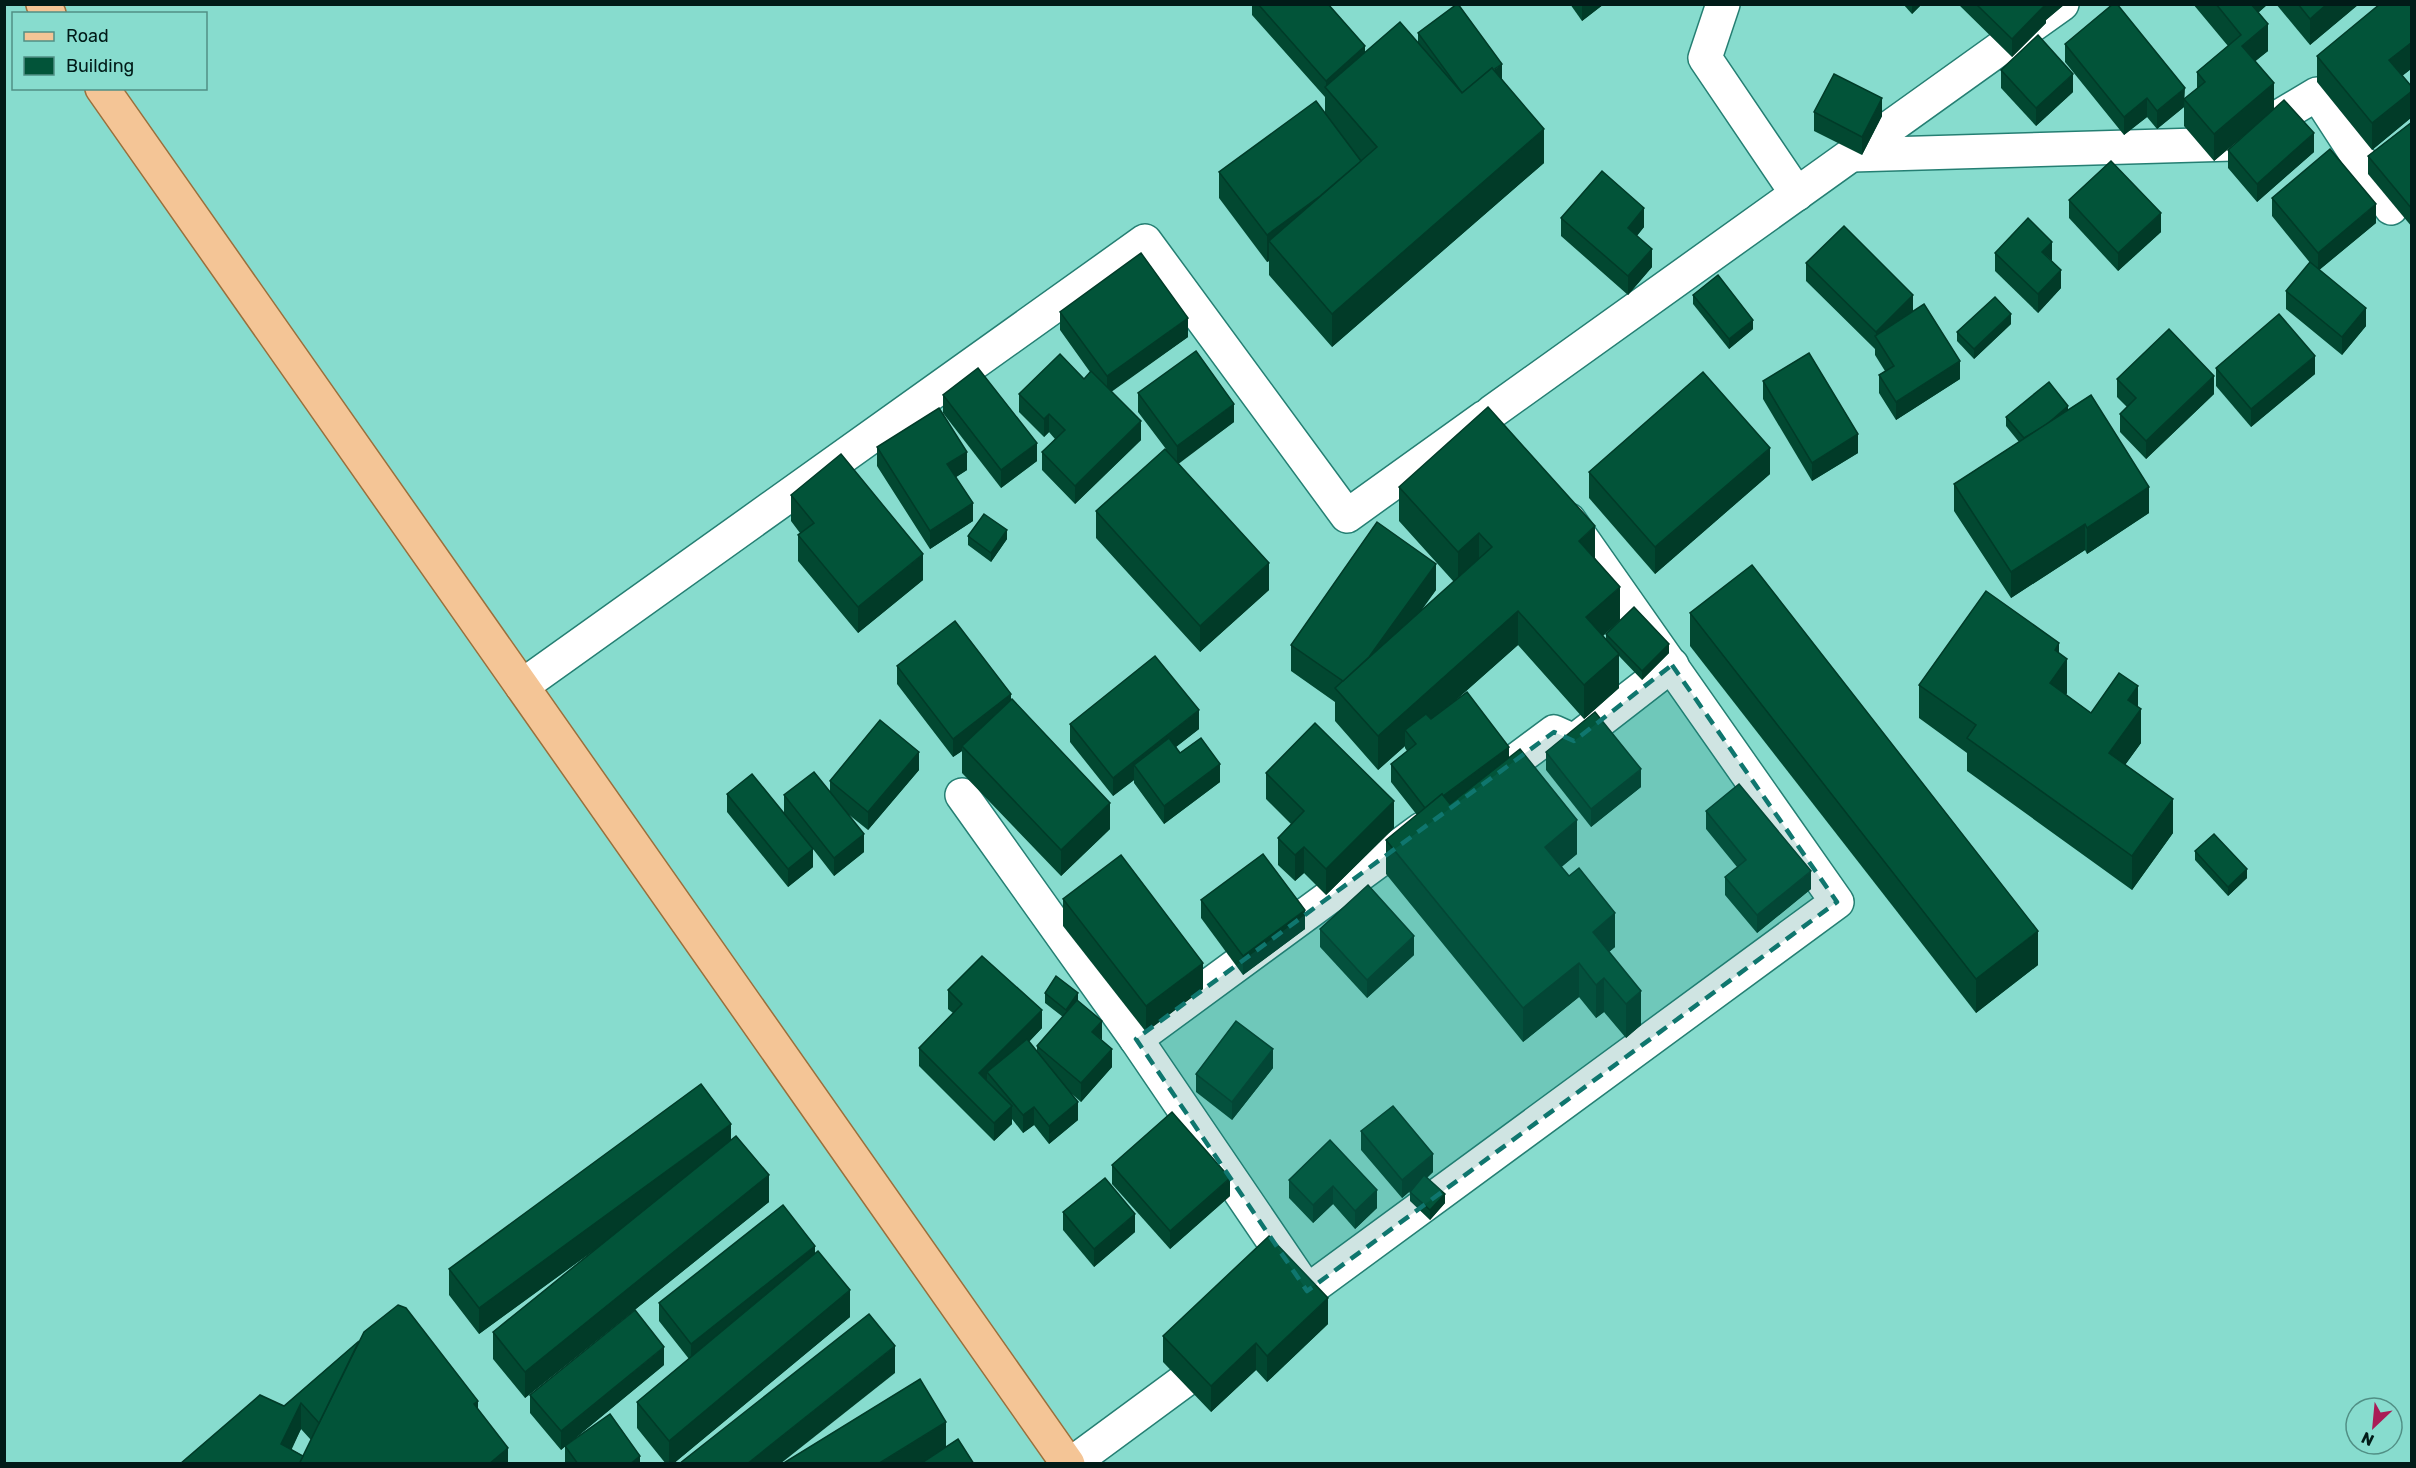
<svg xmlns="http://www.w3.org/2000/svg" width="2416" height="1468" font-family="Rubik,sans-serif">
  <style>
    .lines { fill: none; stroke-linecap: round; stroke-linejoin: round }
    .minor-casing { stroke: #257f73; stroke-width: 36 }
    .major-casing { stroke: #9a703c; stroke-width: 36 }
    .minor { stroke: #fff; stroke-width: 33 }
    .major { stroke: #f4c596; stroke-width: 33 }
    .wall { fill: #024831; fill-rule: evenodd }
    .shaded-wall { fill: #013b28 }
    .building { fill: #025439; stroke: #013b28; stroke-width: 1.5 }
    .marked { fill: #0f766e; fill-opacity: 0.2; stroke: #0f766e; stroke-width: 4.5; stroke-dasharray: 12 8; stroke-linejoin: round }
  </style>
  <rect width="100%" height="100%" fill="#87dcce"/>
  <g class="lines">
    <defs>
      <g id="minor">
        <path d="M1723,4L1705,58L1797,194"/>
        <path d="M1852,155L2233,144L2317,94L2391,208"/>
        <path d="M1492,412L2062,4"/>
        <path d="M522,686L1145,241L1347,516L1485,417"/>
        <path d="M1488,781L1554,732L1574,741L1672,665"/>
        <path d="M962,795L1136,1039L1297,1276"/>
        <path d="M1136,1039L1422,829"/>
        <path d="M1280,1311L1837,902L1569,520"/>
        <path d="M1071,1464L1219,1355"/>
      </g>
      <g id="major">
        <path d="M43,4L49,14"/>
        <path d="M102,88L1068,1464"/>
      </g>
    </defs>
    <use href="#minor" class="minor-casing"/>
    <use href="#major" class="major-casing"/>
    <use href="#minor" class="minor"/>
    <use href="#major" class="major"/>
  </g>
  <g class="wall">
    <path d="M1252,4H1328L1365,52L1418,42V33L1502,79L1544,163L1332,347L1269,275V261L1267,262L1219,198V172L1325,114V97L1252,15Z"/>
    <path d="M1570,4H1604L1582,21Z"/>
    <path d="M1903,4H1922L1912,14Z"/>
    <path d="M1958,4H2065L2046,20V23L2012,57Z"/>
    <path d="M2193,4H2268L2258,13L2268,51L2255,61L2274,109L2314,152L2257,202L2228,168V150L2248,132L2214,161L2184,126V107L2157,129L2147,117L2124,135L2065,62V44L2185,99L2197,89V72L2228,46Z"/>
    <path d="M2276,4H2359L2310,45Z"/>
    <path d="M2412,4V70L2411,69L2402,76L2412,87V117L2372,150L2317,82V56Z"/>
    <path d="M2001,70L2073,92L2036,126L2001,88Z"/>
    <path d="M1814,112L1882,116L1862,155L1814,131Z"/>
    <path d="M2412,122V227L2368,174V156Z"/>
    <path d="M2272,198L2376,223L2319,270L2366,326L2342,355L2286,309V291L2311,264L2272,216Z"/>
    <path d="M2069,200L2161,232L2118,271L2069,218Z"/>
    <path d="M1561,218L1644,227L1637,236L1652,267L1628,295L1561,236Z"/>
    <path d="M1995,253L2061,288L2038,313L1995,271Z"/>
    <path d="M1806,263L1913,312L1960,379L1896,420L1879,393V375L1885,371L1875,355V349L1806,281Z"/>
    <path d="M1693,295L1753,329L1729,349L1693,304Z"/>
    <path d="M1060,312L1188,337L1111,391L1141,440L1075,504L1042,470V452L1055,439L1049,432L1044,437L1019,412V394L1084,379L1090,372L1060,330Z"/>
    <path d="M2011,324L1974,359L1957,341V332Z"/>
    <path d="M2216,368L2315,374L2251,427L2216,386Z"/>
    <path d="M2117,379L2214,394L2146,459L2120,432V414L2127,407L2117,397Z"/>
    <path d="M1763,381L1858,453L1812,481L1763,399Z"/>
    <path d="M1138,393L1234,422L1178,463L1269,590L1200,652L1096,538V511L1166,449L1138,412Z"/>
    <path d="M943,395L1037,461L1001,488L943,413Z"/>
    <path d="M2068,410L2149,513L2087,554L2085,550L2011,598L1954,511V484L2019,442L2006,426V417Z"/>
    <path d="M877,447L967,470L956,477L973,521L930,549L877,466Z"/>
    <path d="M1589,472L1770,474L1655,574L1589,498Z"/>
    <path d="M1399,487L1595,558L1620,620L1603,636L1606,640V634L1669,653L1642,680L1619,656V688L1584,719L1518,645L1457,699L1509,757L1577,854L1561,867L1615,947L1609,952L1641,1025L1626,1038L1604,1012L1596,1018L1579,997L1523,1042L1386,874V840L1417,815L1391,782V764L1407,751L1405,748V746L1378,770L1335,721V702L1291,671V645L1436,590L1420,611L1454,582L1399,521Z"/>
    <path d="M791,495L923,580L858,633L798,561V535L800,533L791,521Z"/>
    <path d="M968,536L1007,539L991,562L968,545Z"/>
    <path d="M1690,613L2038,965L1976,1013L1690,646Z"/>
    <path d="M2059,653L2067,693L2066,695L2091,713L2138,707L2141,743L2125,765L2173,833L2132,890L1967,771V753L1919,718V685Z"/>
    <path d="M897,666L1011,700L1110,829L1061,876L962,773V751L953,757L897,684Z"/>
    <path d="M1070,724L1199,729L1176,747L1180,753L1220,782L1164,824L1134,783V780L1113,796L1070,742Z"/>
    <path d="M1546,752L1641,787L1591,827L1546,770Z"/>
    <path d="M919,770L868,830L848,814L864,852L834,876L813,849V867L788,887L727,812V794L784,813V795L830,791V781Z"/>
    <path d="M1266,773L1394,828L1326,895L1304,873L1295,881L1278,865V838L1291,824L1266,799Z"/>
    <path d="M1706,811L1811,889L1757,933L1725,895V877L1737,867L1706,829Z"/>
    <path d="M2195,851L2247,878L2228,896L2195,860Z"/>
    <path d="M1063,899L1203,989L1146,1032L1063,926Z"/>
    <path d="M1201,900L1305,929L1243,975L1201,918Z"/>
    <path d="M1320,929L1414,955L1367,998L1320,947Z"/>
    <path d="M948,990L1042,1028L1029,1042L1037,1052V1046L1063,1017L1045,1003V993L1078,1002L1101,1040L1112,1067L1081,1102L1071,1093L1078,1120L1049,1144L1034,1125L1023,1133L1012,1119V1124L994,1141L919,1066V1048L953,1013L948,1009Z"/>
    <path d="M1273,1068L1232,1120L1196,1092V1074Z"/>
    <path d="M1361,1131L1433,1172L1427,1178L1445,1203L1430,1220L1410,1201V1191L1402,1198L1361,1150Z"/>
    <path d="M731,1140L769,1202L525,1398L493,1359V1332L596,1249L479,1334L449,1295V1269Z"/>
    <path d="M1330,1140L1377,1208L1355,1229L1333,1204L1313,1223L1289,1198V1180Z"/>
    <path d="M1112,1165L1230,1196L1170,1249L1112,1184Z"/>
    <path d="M1063,1212L1135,1232L1094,1267L1063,1230Z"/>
    <path d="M815,1253L850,1317L673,1464H666L637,1428V1402L689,1359L659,1321V1303Z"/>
    <path d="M1328,1324L1267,1382L1256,1370L1211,1412L1163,1362V1336Z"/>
    <path d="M359,1341L478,1409L508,1464H180L284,1406ZM301,1429L311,1440L303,1456L291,1449Z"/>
    <path d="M664,1365L567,1445L640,1464H565V1446L561,1450L530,1413V1395Z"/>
  </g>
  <g class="shaded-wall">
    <path d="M1582,4H1604L1582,21Z"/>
    <path d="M1912,4H1922L1912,14Z"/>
    <path d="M2046,4V23L2012,57V39Z"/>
    <path d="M2046,4H2065L2046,20Z"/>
    <path d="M2245,4H2268L2245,24Z"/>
    <path d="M2327,4H2359L2310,45V19Z"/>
    <path d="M2268,24V51L2242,72V46Z"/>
    <path d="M2411,43V69L2389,86V60Z"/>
    <path d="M1365,46V65L1326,88V81Z"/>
    <path d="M1502,64V82L1462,93Z"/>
    <path d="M2073,74V92L2036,126V108Z"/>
    <path d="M2274,83V110L2214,161V134Z"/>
    <path d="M2185,88L2184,107L2157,129V111Z"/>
    <path d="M2412,91V117L2372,150V123Z"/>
    <path d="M1882,98V116L1862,155V137Z"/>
    <path d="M2147,98V117L2124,135V117Z"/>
    <path d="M1544,129V163L1332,347V314Z"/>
    <path d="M2314,133V152L2257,202V184Z"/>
    <path d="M1364,165L1269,241V261L1267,262V235Z"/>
    <path d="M2376,204V223L2318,271V253Z"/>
    <path d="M1644,208V227L1628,246V228Z"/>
    <path d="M2161,213V232L2118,271V253Z"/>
    <path d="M2052,242V261L2042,252Z"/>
    <path d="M1652,249V267L1628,295V276Z"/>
    <path d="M2061,270V288L2038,313V294Z"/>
    <path d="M1913,295V313L1876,338V332Z"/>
    <path d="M2366,308V326L2342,355V337Z"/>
    <path d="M2011,314V324L1974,359V349Z"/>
    <path d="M1188,318V337L1107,395V376Z"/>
    <path d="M1753,320V329L1729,349V339Z"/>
    <path d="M2315,356V374L2251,427V409Z"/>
    <path d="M1960,361V379L1896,420V402Z"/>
    <path d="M2214,376V394L2146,459V441Z"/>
    <path d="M1234,404V422L1177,465V446Z"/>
    <path d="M2068,406V415L2026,441Z"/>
    <path d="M1049,414V432L1044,437V419Z"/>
    <path d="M1141,421V440L1075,504V486Z"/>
    <path d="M1858,434V453L1812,481V463Z"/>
    <path d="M1037,443V461L1001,488V470Z"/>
    <path d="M1770,448V474L1655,574V547Z"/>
    <path d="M967,452V470L947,483V464Z"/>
    <path d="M2149,487V513L2087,554V528Z"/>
    <path d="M973,503V521L930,549V531Z"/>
    <path d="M2085,524V550L2011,598V572Z"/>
    <path d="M1595,526V560L1579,541Z"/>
    <path d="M1007,530V539L991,562V553Z"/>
    <path d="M1479,533V567L1458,586V552Z"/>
    <path d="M923,554V580L858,633V607Z"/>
    <path d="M1269,563V590L1200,652V626Z"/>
    <path d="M1436,564V590L1355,704L1347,684Z"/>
    <path d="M1620,587V620L1586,651V617Z"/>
    <path d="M1518,611V645L1412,739L1405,730V746L1378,770V736Z"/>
    <path d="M2059,643V670L2067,659V693L2050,716V683L2055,650Z"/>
    <path d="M1669,644V653L1642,680V671Z"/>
    <path d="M1619,654V688L1584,719V685Z"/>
    <path d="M2138,686V713L2141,709V743L2109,787V753L2128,700Z"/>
    <path d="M1011,694V712L962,746V751L953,757V739Z"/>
    <path d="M1199,710V729L1141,774L1134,765V780L1113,796V778Z"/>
    <path d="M1509,747V765L1426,827V809Z"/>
    <path d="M919,752V770L868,830V812Z"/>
    <path d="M1220,764V782L1164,824V806Z"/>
    <path d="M1641,769V787L1591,827V809Z"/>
    <path d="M2173,799V833L2132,890V856Z"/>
    <path d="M1394,801V828L1326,895V869Z"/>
    <path d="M1110,803V829L1061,876V850Z"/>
    <path d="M1577,820V854L1545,881V847Z"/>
    <path d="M864,834V852L834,876V858Z"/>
    <path d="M1304,847V873L1295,881V855Z"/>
    <path d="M813,849V867L788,887V869Z"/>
    <path d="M2247,869V878L2228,896V887Z"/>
    <path d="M1811,871V889L1757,933V915Z"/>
    <path d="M1305,910V929L1243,975V956Z"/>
    <path d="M1615,913V947L1593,965V932Z"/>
    <path d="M2038,931V965L1976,1013V979Z"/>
    <path d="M1414,936V955L1367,998V980Z"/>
    <path d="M1203,963V989L1146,1032V1006Z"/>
    <path d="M1579,963V997L1523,1042V1008Z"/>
    <path d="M1604,978V1012L1596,1018V985Z"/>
    <path d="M1641,991V1025L1626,1038V1004Z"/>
    <path d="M1078,993V1002L1066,1019V1010Z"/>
    <path d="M1042,1010V1028L993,1078L987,1072V1083L979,1073Z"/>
    <path d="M1102,1021V1040L1092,1032Z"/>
    <path d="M1112,1049V1067L1081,1102V1083Z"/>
    <path d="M1273,1049V1068L1232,1120V1102Z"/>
    <path d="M1078,1102V1120L1049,1144V1126Z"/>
    <path d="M1012,1106V1124L994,1141V1123Z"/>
    <path d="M1034,1107V1125L1023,1133V1115Z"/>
    <path d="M731,1124V1150L479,1334V1308Z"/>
    <path d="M1433,1154V1172L1402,1198V1180Z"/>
    <path d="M769,1175V1202L525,1398V1372Z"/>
    <path d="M1230,1178V1196L1170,1249V1231Z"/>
    <path d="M1333,1186V1204L1313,1223V1205Z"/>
    <path d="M1377,1190V1208L1355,1229V1211Z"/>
    <path d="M1445,1194V1203L1430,1220V1210Z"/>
    <path d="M1135,1214V1232L1094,1267V1249Z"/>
    <path d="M815,1246V1264L691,1362V1344Z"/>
    <path d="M850,1290V1317L673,1464H669V1441Z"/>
    <path d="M1328,1298V1324L1267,1382V1356Z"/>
    <path d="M1256,1343V1370L1211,1412V1386Z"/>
    <path d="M895,1346V1373L780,1464H747Z"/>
    <path d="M664,1347V1365L561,1450V1431Z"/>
    <path d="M478,1401V1435L474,1404Z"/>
    <path d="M301,1403V1429L285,1464L281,1444Z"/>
    <path d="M946,1422V1449L922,1464H878Z"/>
    <path d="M508,1448V1464H489Z"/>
    <path d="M640,1456V1464H630Z"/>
  </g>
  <g class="building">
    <path d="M1258,4H1328L1365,46L1326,81Z"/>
    <path d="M1457,4H1458L1502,64L1493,70L1492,68L1462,93L1418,33Z"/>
    <path d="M1976,4H2046L2012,39Z"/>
    <path d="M2113,4H2117L2185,88L2157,111L2147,98L2124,117L2065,44Z"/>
    <path d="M2216,4H2251L2268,24L2242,46L2274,83L2214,134L2184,99L2205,82L2197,72L2241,35Z"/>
    <path d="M2298,4H2327L2310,19Z"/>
    <path d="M2380,4H2412V43H2411L2389,60L2412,87V91L2372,123L2317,56Z"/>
    <path d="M1400,22L1462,93L1492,68L1544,129L1332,314L1269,241L1377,147L1325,87Z"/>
    <path d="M2038,35L2073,74L2036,108L2001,70Z"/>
    <path d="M1834,74L1882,98L1862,137L1814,112Z"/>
    <path d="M2284,100L2314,133L2257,184L2228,150Z"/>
    <path d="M1316,101L1361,161L1320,196L1267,235L1219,172Z"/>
    <path d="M2412,122V209L2368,156Z"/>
    <path d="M2330,149L2376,204L2318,253L2272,198Z"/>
    <path d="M2111,161L2161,213L2118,253L2069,200Z"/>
    <path d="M1602,171L1644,208L1628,228L1652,249L1628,276L1561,218Z"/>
    <path d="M2028,218L2052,242L2042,252L2061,270L2038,294L1995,253Z"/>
    <path d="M1844,226L1913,295L1876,332L1806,263Z"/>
    <path d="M1141,253L1188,318L1107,376L1060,312Z"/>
    <path d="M2310,262L2366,308L2342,337L2286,291Z"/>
    <path d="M1718,275L1753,320L1729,339L1693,295Z"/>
    <path d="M1995,297L2011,314L1974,349L1957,332Z"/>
    <path d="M1924,304L1960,361L1896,402L1879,375L1894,366L1875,336Z"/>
    <path d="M2279,314L2315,356L2251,409L2216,368Z"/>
    <path d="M2169,329L2214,376L2146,441L2120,414L2136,398L2117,379Z"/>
    <path d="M1196,351L1234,404L1177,446L1138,393Z"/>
    <path d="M1809,353L1858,434L1812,463L1763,381Z"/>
    <path d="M1060,354L1084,379L1091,371L1141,421L1075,486L1042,452L1065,430L1049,414L1044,419L1019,394Z"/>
    <path d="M978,368L1037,443L1001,470L943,395Z"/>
    <path d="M1703,372L1770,448L1655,547L1589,472Z"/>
    <path d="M2049,382L2068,406L2046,425L2024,438L2006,417Z"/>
    <path d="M2091,395L2149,487L2087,528L2085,524L2011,572L1954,484Z"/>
    <path d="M1488,407L1595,526L1579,541L1620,587L1586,617L1619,654L1584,685L1518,611L1378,736L1335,688L1492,547L1479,533L1458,552L1399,487Z"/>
    <path d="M939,408L967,452L947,464L973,503L930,531L877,447Z"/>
    <path d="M1165,449L1269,563L1200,626L1096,511Z"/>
    <path d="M841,454L923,554L858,607L798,535L814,523L791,495Z"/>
    <path d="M984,514L1007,530L991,553L968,536Z"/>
    <path d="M1377,522L1436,564L1369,657L1343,681L1291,645Z"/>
    <path d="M1752,565L2038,931L1976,979L1690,613Z"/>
    <path d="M1986,591L2059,643L2055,650L2067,659L2050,683L2091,713L2119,673L2138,686L2128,700L2141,709L2109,753L2173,799L2132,856L1967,738L1976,725L1919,685Z"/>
    <path d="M1634,607L1669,644L1642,671L1606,634Z"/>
    <path d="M955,621L1011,694L953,739L897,666Z"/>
    <path d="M1155,656L1199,710L1113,778L1070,724Z"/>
    <path d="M1467,692L1509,747L1443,796L1442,794L1425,808L1391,764L1416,744L1405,730L1426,714L1431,719Z"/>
    <path d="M1012,699L1110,803L1061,850L962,746Z"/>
    <path d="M1595,712L1641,769L1591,809L1546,752Z"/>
    <path d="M880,720L919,752L868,812L830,781Z"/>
    <path d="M1315,723L1394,801L1326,869L1304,847L1295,855L1278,838L1304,811L1266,773Z"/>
    <path d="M1169,738L1180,753L1201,738L1220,764L1164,806L1134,765Z"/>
    <path d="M1520,749L1577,820L1545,847L1569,876L1579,868L1615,913L1593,932L1641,991L1626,1004L1604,978L1596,985L1579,963L1523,1008L1386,840L1442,794L1450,804Z"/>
    <path d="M814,772L864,834L834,858L784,795Z"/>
    <path d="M752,774L813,849L788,869L727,794Z"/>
    <path d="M1739,784L1811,871L1757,915L1725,877L1746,860L1706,811Z"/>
    <path d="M2214,834L2247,869L2228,887L2195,851Z"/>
    <path d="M1263,854L1305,910L1243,956L1201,900Z"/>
    <path d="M1121,855L1203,963L1146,1006L1063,899Z"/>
    <path d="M1368,885L1414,936L1367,980L1320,929Z"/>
    <path d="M982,956L1042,1010L979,1073L1012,1106L994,1123L919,1048L962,1004L948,990Z"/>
    <path d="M1056,976L1078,993L1066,1010L1045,993Z"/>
    <path d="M1077,1000L1102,1021L1092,1032L1112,1049L1081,1083L1037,1046Z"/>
    <path d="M1236,1021L1273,1049L1232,1102L1196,1074Z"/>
    <path d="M1027,1039L1078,1102L1049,1126L1034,1107L1023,1115L987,1072Z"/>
    <path d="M701,1084L731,1124L479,1308L449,1269Z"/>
    <path d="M1393,1106L1433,1154L1402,1180L1361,1131Z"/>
    <path d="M1172,1112L1230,1178L1170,1231L1112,1165Z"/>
    <path d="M736,1136L769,1175L525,1372L493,1332Z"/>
    <path d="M1330,1140L1377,1190L1355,1211L1333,1186L1313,1205L1289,1180Z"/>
    <path d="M1424,1175L1445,1194L1430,1210L1410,1192Z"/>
    <path d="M1105,1178L1135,1214L1094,1249L1063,1212Z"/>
    <path d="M783,1205L815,1246L691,1344L659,1303Z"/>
    <path d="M1269,1236L1328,1298L1267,1356L1256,1343L1211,1386L1163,1336Z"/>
    <path d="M818,1251L850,1290L669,1441L637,1402Z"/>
    <path d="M398,1305L406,1308L478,1401L474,1404L508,1448L489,1464H299L364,1332Z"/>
    <path d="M635,1310L664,1347L561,1431L530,1395Z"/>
    <path d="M869,1314L895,1346L747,1464H679Z"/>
    <path d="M359,1341L319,1423L301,1403L281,1444L303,1456L299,1464H180L260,1395L284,1406Z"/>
    <path d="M920,1379L946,1422L878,1464H782Z"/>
    <path d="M610,1414L640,1456L630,1464H578L565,1446Z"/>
    <path d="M958,1439L974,1464H920Z"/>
  </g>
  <path class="marked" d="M1672,665L1837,902L1307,1291L1136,1039L1554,732L1574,741Z"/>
  <rect width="2416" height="1468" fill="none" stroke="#011b18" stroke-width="12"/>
  <rect x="12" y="12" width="195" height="78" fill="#87dcce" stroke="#518f85" stroke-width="1.5"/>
  <rect x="24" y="32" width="30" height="9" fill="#f4c596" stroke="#518f85" stroke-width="1.5"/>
  <text x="66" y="42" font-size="18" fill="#011b18">Road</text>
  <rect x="24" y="57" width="30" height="18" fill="#025439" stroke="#518f85" stroke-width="1.5"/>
  <text x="66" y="72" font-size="18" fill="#011b18">Building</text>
  <g transform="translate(2374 1426) rotate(206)"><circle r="28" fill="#87dcce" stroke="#518f85" stroke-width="1.5"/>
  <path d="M0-4.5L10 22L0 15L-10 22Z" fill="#aa1b56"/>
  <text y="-9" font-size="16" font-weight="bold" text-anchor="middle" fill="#011b18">N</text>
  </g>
</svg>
